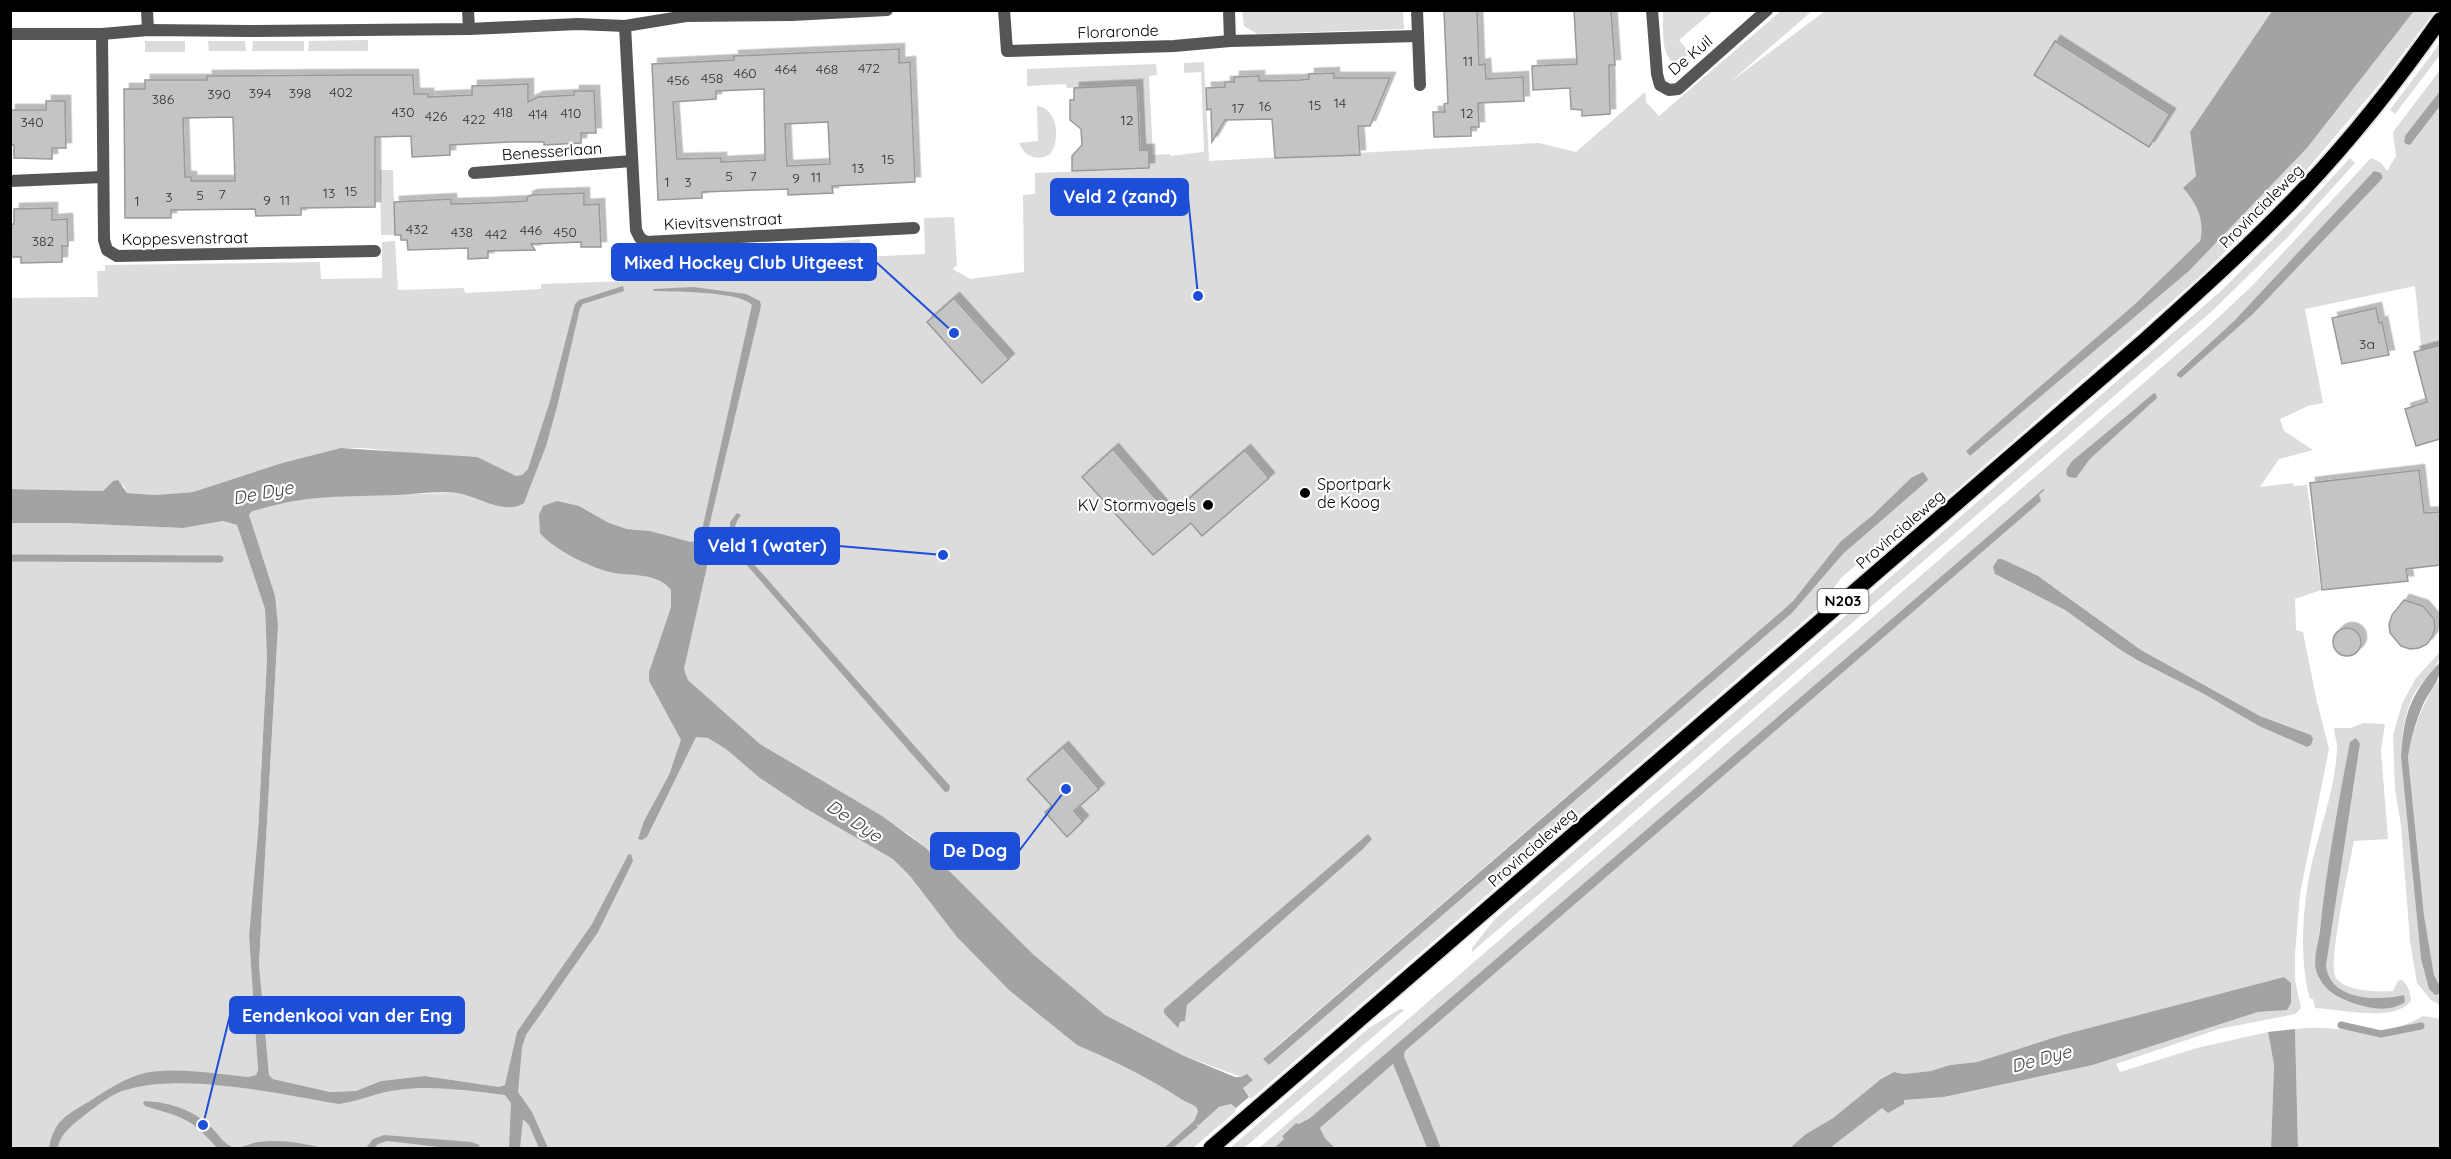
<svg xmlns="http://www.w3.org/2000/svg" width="2451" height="1159" font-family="Quicksand,sans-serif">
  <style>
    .green { fill: #dcdcdc; fill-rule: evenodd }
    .water { fill: #a3a3a3 }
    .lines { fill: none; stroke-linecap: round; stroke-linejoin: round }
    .stream { stroke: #a3a3a3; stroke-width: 7 }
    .building { fill: #c4c4c4; stroke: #999; stroke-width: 1.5; fill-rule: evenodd; filter: url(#shadow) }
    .primary-casing { stroke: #dbdbdb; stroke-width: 18 }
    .street { stroke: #555; stroke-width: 12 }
    .primary { stroke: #000; stroke-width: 15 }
    .poi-dot { fill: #000; stroke: #fff; stroke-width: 2 }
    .labels { text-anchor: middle; stroke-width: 4.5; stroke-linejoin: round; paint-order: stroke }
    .number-label { font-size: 14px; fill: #313131 }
    .shield { fill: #fff; stroke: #4c4c4c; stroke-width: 1.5 }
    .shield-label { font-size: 15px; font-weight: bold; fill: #000 }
    .street-label { font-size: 16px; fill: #000; stroke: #fff }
    .poi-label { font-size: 16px; fill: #000; stroke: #fff; text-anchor: start }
    .water-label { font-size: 18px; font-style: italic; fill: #444; stroke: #fff }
    .leader { fill: none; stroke: #1d4ed8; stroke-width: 2 }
    .callout-dot { fill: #1d4ed8; stroke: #fff; stroke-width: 2 }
    .callout { fill: #1d4ed8; stroke: #1d4ed8; stroke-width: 2 }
    .callout-label { font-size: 18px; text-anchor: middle; font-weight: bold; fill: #fff }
  </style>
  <defs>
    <filter id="shadow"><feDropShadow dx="5.5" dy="-5.5" stdDeviation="0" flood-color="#0004"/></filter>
  </defs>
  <rect width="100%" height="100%" fill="#fff"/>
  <g class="green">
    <path d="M1242,10L1403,11L1404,29L1257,34L1244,26Z"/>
    <path d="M1663,11H1713L1679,40L1690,53L1677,65C1659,57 1664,28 1663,11Z"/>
    <path d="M1781,11H1812L1730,82L1825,11H2272L2190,132L2196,176L2184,188C2197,203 2205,221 2200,241L2135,304L1967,451L1970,456L2189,271L2307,148L2414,11H2435L2383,80L2309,167L2204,273L1953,493L1902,525L1841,578L1819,608L1251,1099L1243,1088L1241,1077L1182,1055L1105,1016L1034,955L926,848L907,833L760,744L688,680L684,669L707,567L704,548L691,542L650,531L627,529L609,523L579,506L613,572C633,574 657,574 671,590V607L649,672V681L681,740L698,722L931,866L1068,1022L1205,1104L1199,1125L1219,1107L1231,1104L1236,1108L1235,1112L1193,1148H54L49,1147V1148H11V523H67L183,528L223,521L237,525L265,609L267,659L258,832L249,936L258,1070L256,1075L248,1077C221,1075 161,1065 138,1076L344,1099L411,1082L499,1087L425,1076L381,1081L356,1091L330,1092L273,1079L269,1075L259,964L278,626L249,515L251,512L281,502L315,496L456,493L524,503L531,483L432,456L364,448H341L282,463L193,492L156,495L127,493L124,486L113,481L104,491L11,489V298L98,297L97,271H105V265L320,262L321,279L382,278V242L395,241L398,290L464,288L465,293L541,289V284L628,281V253L767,251L860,239L861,257L925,254L924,218L954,217L957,265L953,269L970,279L1024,272L1023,195L1035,194V173L1149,169V150H1141L1138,85L1067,88L1066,84L1027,86V69L1156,64L1157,75L1149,76L1153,155L1170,154V156L1204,152L1201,72L1184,73V63L1204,62L1209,161L1539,143L1576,152L1645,92L1646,102L1659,116ZM1927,481L1843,554L1792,613L1269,1065L1264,1059L1277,1046L1793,601L1840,542L1874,514ZM1368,834L1371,839L1363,849L1187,1005L1185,1021L1180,1022L1164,1009ZM133,1078L60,1121L100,1094Z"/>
    <path d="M365,40H368V51H308L309,41Z"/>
    <rect x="145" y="41" width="40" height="11"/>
    <path d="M208,41H245L246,51H209Z"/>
    <path d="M253,41H304V51H252Z"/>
    <path d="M2440,43V55L2395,114L2390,110Z"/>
    <path d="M2440,70V91L2404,139V142L2410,145L2440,106V348L2422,355L2415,286L2305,309L2323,403L2308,406L2280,419L2284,431L2313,450L2279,459L2260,487L2293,483L2294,486L2307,485L2321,590L2295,599L2296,630L2303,632L2317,702L2329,749L2300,894L2295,954V980L2301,1008L2295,1014L2219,1029L2116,1064L2120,1072L2197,1048L2268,1032L2274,1065L2271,1148H1830L1882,1108L1904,1100L1944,1097L2093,1065L2258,1012L2277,1011L2284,977L2062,1035L1977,1062L1950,1065L1932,1071L1904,1074L1894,1072L1881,1079L1833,1118L1806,1134L1790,1148H1441L1404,1056L1405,1051L1476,986L2040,501L2039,495L2043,489L1398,1043L1310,1118L1299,1124L1296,1123L1282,1135L1284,1139L1274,1148H1259L2206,329L2253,285L2371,158L2381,163L2387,171L2396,156L2393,132ZM2374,171L2382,175L2383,178L2253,314L2181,378L2177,376V372L2234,321ZM2156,394V398L2090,459L2077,476L2066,474L2067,467L2072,461L2134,409ZM1995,574L2055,588L2141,650L2260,716L2311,735L2307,747L2259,726L2204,694L2137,660L2119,649L2065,610Z"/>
    <path d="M1037,106C1058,108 1061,141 1050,154C1037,162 1025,157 1019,143L1038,141Z"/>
    <path d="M2350,158L2355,163L2287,238L2211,312L1472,952V948L1495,919L2220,292L2304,208Z"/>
    <path d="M380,170H393L395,235H381Z"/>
    <path d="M2440,652C2440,670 2421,680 2413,696C2404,714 2402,737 2401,757L2421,959L2429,989L2435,995L2440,994V1005L2431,1000L2417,983L2410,941L2401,825L2395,789L2393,735L2402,704L2416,678Z"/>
    <path d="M2440,678V984H2438L2434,975L2424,915L2408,757C2413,727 2423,702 2440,678Z"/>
    <path d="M2363,723L2385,724L2381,750L2388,839L2354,841C2350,863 2327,965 2336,978C2346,992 2378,992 2393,991L2398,981L2402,980C2408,985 2411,994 2411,1001C2394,1023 2340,1009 2315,1008L2313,999H2310C2298,956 2303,901 2313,858C2322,823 2335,787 2337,750C2338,743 2334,735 2334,728H2351ZM2360,745L2326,966C2331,1001 2377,1002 2404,995L2362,1006L2320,980L2315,961L2337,812Z"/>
    <path d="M1400,1009L1404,1010L1244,1148H1230L1369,1028Z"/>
    <path d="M2423,1016L2440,1019V1148H2298L2295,1029C2342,1023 2378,1043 2423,1016Z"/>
    <path d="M1393,1064L1427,1148H1335L1325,1138L1320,1128Z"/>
  </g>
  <g class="water">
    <path d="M2272,11H2414L2307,148L2189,271L1970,456L1966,451L2135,304L2200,241C2205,221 2197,203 2183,188L2196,176L2190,132Z"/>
    <path d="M2440,91V106L2410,145L2406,144L2404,142L2405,136Z"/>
    <path d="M2374,171L2381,173L2383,178L2253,314L2181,378L2177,376V373L2234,321Z"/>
    <path d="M623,286L624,291L583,304L580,308L557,407L546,446L524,503C505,516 478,496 457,493C438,491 417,494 397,495C343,497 304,494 251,512L249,515L275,596L278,626L259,964L269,1075L273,1079L330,1092L356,1091L381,1081L425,1076L499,1087L505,1085L517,1032L592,924L628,855L631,854L633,861L598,932L526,1035L522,1047L518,1092L532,1112L548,1148H539L529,1125L523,1119L520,1148H509L511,1103L505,1095C470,1091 434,1085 398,1090C377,1092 361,1101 339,1104C278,1094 184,1072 125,1090C111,1094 98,1105 86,1114C74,1124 60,1133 58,1148H49C54,1121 65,1116 88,1102C105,1091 122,1080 141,1074C172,1066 216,1074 248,1077L256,1075L258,1070L249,936L258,832L267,659L265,609L237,525L223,521L183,528L67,523H11V489L103,491L113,481L118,480L127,493L156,495L193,492L282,463L341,448L477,457L516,476L522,475L528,469L550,401L575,304L579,300Z"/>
    <path d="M693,287L746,294L760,301L761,306L704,548L707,567L684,669L688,680L760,744L882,816L926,848L1034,955L1105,1015L1182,1055L1235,1077H1241L1247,1074L1253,1080L1243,1088L1249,1097L1236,1108L1231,1104L1219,1107L1199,1125L1196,1124L1198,1127L1173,1148H1164L1194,1121L1198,1112L1197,1108C1192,1103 1187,1103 1181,1099C1148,1077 1114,1061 1077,1045L1009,990L957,937L910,876L893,859L805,808L760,778L726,749L708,738L696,737L647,837L642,840L638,839L644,821L669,775L681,740L649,681V672L671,607V590C657,573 635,576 614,573C593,569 554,550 540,533L539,515L543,506L557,501L579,506L609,523L627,529L650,531L691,542L700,539L752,305C740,291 674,292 654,291L653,289Z"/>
    <path d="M2154,393L2156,394L2157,398L2090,459L2076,478L2069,477L2066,474L2067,468L2072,461Z"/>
    <path d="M1923,472L1928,479L1927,481L1843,554L1792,613L1269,1065L1263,1059L1783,610L1793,601L1840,542L1874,514L1911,478Z"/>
    <path d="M2043,489H2045L2039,495L2041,501L1405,1051L1404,1056L1441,1148H1427L1393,1064L1320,1128L1325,1138L1335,1148H1274L1284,1139L1282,1136L1296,1123L1299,1124L1310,1118L1398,1043Z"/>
    <path d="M737,513L741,515C733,525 734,533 737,545L950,786L949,791L945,792L731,547L730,522Z"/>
    <path d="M1998,559H2002L2038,576L2141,650L2260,716L2311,735L2313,739L2311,745L2307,747L2259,726L2204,694L2137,660L2119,649L2065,610L1995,574L1993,567Z"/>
    <path d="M2440,662C2442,681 2430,689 2422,707C2415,724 2411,739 2408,757L2424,915L2434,975L2438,983L2440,984V994L2435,995L2429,989L2421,959L2401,757C2404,713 2410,695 2440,662Z"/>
    <path d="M2356,738L2360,744L2326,966C2331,1001 2377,1001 2404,995L2405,1002C2390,1012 2372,1009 2356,1004C2338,998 2322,990 2316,970C2313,958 2319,941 2320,929C2327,866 2338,804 2350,742Z"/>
    <path d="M1368,834L1372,839L1363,849L1187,1005L1185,1021L1180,1022L1178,1028L1164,1013V1009Z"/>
    <path d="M2284,977L2291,983V1003L2287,1010L2258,1012L2093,1065L1944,1097L1904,1100V1104L1888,1113L1882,1108L1830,1148H1790L1806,1134L1833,1118L1881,1079L1894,1072L1904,1074L1931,1071L1950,1065L1977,1062L2062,1035Z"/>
    <path d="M2295,1029L2298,1148H2271L2274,1065L2268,1032Z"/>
    <path d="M145,1101C172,1103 192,1109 212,1128C218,1134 224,1144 232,1147C242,1149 249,1143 259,1142C280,1139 302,1143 323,1148H217C190,1117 184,1118 145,1106L143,1103Z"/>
    <path d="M384,1135L471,1142L480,1145L477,1148H448L387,1141L378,1144L374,1148H366L373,1139Z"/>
  </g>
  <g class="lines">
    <g class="stream">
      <path d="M10,558L220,559"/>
      <path d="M2341,1025L2381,1034L2421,1026"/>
    </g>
  </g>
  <g class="building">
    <path d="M1444,10H1477L1479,65L1485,64L1486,79L1523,77L1524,101L1478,103L1479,127H1471V136L1434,137L1433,112H1445L1444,104L1448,103Z"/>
    <path d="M1574,10H1611L1615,65H1609L1610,114L1582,116V110L1571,109L1570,88L1533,90L1532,66L1577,64Z"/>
    <path d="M2055,41L2170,114L2149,147L2034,75Z"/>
    <path d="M899,49V63L910,62L915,182L832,186L833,193L788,195V189L702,192V198L658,200L652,64L734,60L733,56ZM764,89L765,160L721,162V158L677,159L673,102L716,99V91ZM828,122L830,164L787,166L785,124Z"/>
    <path d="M1334,73V78H1390L1370,126H1358L1360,155L1275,158L1272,119L1225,120L1212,142L1211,109L1207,110L1206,88L1225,87V82H1234V77L1259,76V81L1300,80L1309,79V74Z"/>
    <path d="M351,75H413L414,94H428V97L472,95V86L528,84V102L538,97L574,95V91H594L596,133H581V143L544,145V142H510L450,145V155L412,157L411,136L375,137V207L301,208V215L256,216L255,209L171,210V218H125L124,89H145V80H207V76ZM233,117L235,181H191V177H185L183,118Z"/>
    <path d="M1137,85L1140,150H1149V168L1072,171V156L1082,145L1081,129L1070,120V100H1074V88Z"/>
    <path d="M46,101H65L66,148H52V159L14,158V145H10V110H46Z"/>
    <path d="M584,193V205L599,204L601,247H581V242L531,244L535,250L488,251V258L468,259V248L408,250L407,240H401V235H395L394,202L451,199V204L486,203L527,201V197L532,195Z"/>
    <path d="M52,208V220L67,219L68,246H62V262L21,263V257H10V224H14V209Z"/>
    <path d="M954,298L1009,359L982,383L927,322Z"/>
    <path d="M2376,308L2379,323L2382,322L2389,355L2342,364L2332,318Z"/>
    <path d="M2440,345V439L2416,446L2405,409L2427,402L2414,352Z"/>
    <path d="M1113,449L1170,515L1245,450L1269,478L1202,536L1191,523L1153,555L1082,477Z"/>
    <path d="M2419,470L2424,513L2440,512V565L2406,569L2408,581L2322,590L2310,483Z"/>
    <path d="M2404,600L2423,606L2434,619L2435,628L2432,637L2427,644L2419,648L2410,649L2401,646L2390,633L2389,624L2392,615Z"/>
    <circle cx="2347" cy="642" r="14"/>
    <path d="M1063,747L1099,789L1074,811L1083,821L1067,837L1045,812L1052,806L1027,779Z"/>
  </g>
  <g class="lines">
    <defs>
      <path id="primary" d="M1211,1148L2144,341C2198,292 2253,243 2303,190C2353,137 2398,80 2440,20"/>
    </defs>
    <use href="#primary" class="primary-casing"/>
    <g class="street">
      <path d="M147,10L148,30"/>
      <path d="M468,10L469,29"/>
      <path d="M1004,10L1007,51L1174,46L1230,41L1418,36"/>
      <path d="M1229,10L1230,41"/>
      <path d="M1417,10L1420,85"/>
      <path d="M1652,10L1657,74L1660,85L1669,90L1678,89L1767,10"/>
      <path d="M625,26L636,230L640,238L646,242L914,228"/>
      <path d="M10,34H102L148,30L250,31L469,29L578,24L625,26L686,16L792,15L887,10"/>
      <path d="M102,34L104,240L107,250L117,256L375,251"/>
      <path d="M474,173L632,161"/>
      <path d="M10,181L103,177"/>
    </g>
    <use href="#primary" class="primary"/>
  </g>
  <g class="poi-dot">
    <circle cx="1305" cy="493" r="6"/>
    <circle cx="1208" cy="505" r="6"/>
  </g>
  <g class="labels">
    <g class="number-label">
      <text x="1468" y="66">11</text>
      <text x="869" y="73">472</text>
      <text x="786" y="74">464</text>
      <text x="827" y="74">468</text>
      <text x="745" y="78">460</text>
      <text x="712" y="83">458</text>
      <text x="678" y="85">456</text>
      <text x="341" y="97">402</text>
      <text x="260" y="98">394</text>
      <text x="300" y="98">398</text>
      <text x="219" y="99">390</text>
      <text x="163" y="104">386</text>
      <text x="1340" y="108">14</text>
      <text x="1315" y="110">15</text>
      <text x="1265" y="111">16</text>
      <text x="1238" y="113">17</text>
      <text x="403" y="117">430</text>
      <text x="503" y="117">418</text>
      <text x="571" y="118">410</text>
      <text x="1467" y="118">12</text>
      <text x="538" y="119">414</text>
      <text x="436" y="121">426</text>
      <text x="474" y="124">422</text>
      <text x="1127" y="125">12</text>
      <text x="32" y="127">340</text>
      <text x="888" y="164">15</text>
      <text x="858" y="173">13</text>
      <text x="729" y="181">5</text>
      <text x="753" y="181">7</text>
      <text x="816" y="182">11</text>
      <text x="796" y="183">9</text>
      <text x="667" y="187">1</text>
      <text x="688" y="187">3</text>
      <text x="351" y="196">15</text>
      <text x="329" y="198">13</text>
      <text x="222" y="199">7</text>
      <text x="200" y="200">5</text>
      <text x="169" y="202">3</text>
      <text x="267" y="205">9</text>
      <text x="285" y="205">11</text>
      <text x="137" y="206">1</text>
      <text x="417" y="234">432</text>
      <text x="531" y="235">446</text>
      <text x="462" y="237">438</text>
      <text x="565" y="237">450</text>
      <text x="496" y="239">442</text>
      <text x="43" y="246">382</text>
      <text x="2367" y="349">3a</text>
    </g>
    <rect class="shield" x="1817.5" y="589" width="51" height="24" rx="4.5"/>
    <g class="shield-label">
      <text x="1843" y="606">N203</text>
    </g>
    <g class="street-label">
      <text transform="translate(1118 31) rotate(-2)" y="6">Floraronde</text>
      <text transform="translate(1690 55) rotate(-40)" y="6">De Kuil</text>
      <text transform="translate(552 151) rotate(-4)" y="6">Benesserlaan</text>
      <text transform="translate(2261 206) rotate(-45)" y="6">Provincialeweg</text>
      <text transform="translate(723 221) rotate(-3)" y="6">Kievitsvenstraat</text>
      <text transform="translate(185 238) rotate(-1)" y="6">Koppesvenstraat</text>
      <text transform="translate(1900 529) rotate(-41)" y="6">Provincialeweg</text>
      <text transform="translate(1532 847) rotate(-41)" y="6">Provincialeweg</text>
    </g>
    <g class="poi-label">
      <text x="1317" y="490">Sportpark<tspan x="1317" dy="18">de Koog</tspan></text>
      <text x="1196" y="511" text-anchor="end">KV Stormvogels</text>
    </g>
    <g class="water-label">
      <text transform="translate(263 493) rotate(-11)" y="6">De Dye</text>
      <text transform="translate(854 821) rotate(33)" y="6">De Dye</text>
      <text transform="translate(2041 1059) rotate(-15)" y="6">De Dye</text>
    </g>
  </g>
  <path class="leader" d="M1198 296L1188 197M954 333L876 262M943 555L839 546M1066 789L1019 851M203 1125L230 1015"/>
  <g class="callout-dot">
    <circle cx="1198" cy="296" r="6"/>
    <circle cx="954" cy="333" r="6"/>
    <circle cx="943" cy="555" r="6"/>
    <circle cx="1066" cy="789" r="6"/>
    <circle cx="203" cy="1125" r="6"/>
  </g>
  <g class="callout">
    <rect x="1051" y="179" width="137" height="36" rx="6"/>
    <rect x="612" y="244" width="264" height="36" rx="6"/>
    <rect x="695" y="528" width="144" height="36" rx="6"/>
    <rect x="931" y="833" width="88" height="36" rx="6"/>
    <rect x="230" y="997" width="234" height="36" rx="6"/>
  </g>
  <g class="callout-label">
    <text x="1120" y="203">Veld 2 (zand)</text>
    <text x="744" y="269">Mixed Hockey Club Uitgeest</text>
    <text x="767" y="552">Veld 1 (water)</text>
    <text x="975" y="857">De Dog</text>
    <text x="347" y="1022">Eendenkooi van der Eng</text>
  </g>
  <rect width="2451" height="1159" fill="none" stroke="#000000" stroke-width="24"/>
</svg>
